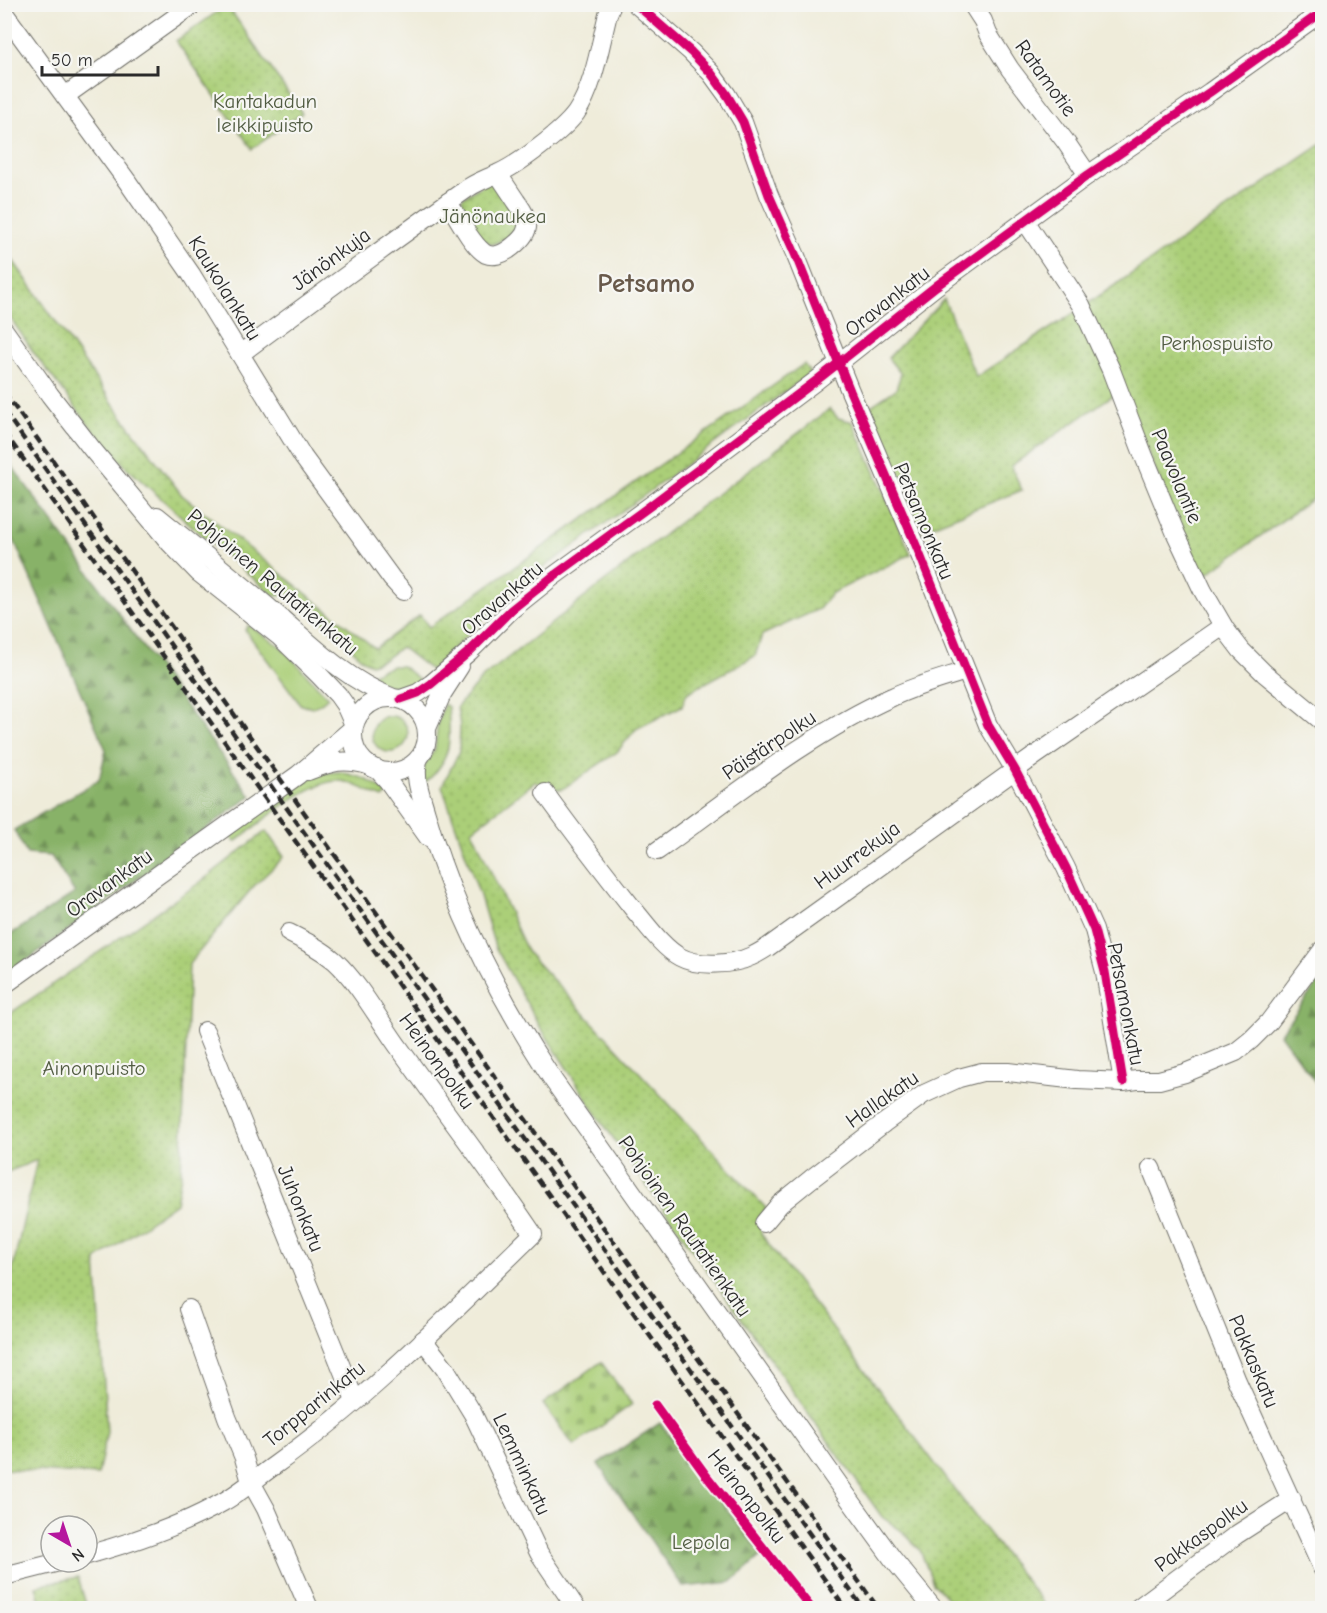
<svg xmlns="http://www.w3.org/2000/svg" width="1327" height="1613" font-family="'Comic Neue',sans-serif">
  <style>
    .grass { fill: #abcf78; stroke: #6b7d52; stroke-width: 1.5 }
    .forest { fill: url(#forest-firs); stroke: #5a6e4a; stroke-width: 1.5 }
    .cemetery { fill: url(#cemetery-stones); stroke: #6b7d52; stroke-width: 1.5 }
    .park { fill: url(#park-dots); stroke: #6b7d52; stroke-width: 1.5 }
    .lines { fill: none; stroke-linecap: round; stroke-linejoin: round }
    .minor-casing { stroke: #706f68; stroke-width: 20 }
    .minor { stroke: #fff; stroke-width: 18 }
    .rail { stroke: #2b2b2b; stroke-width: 4.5; stroke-dasharray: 9 4.5; stroke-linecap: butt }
    .cycleway-casing { stroke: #f6f6f2; stroke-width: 13 }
    .cycleway { stroke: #d6006c; stroke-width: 9 }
    .labels { text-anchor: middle; stroke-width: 4.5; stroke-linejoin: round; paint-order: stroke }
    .street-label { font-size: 21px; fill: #2b2b2b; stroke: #f6f6f2 }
    .park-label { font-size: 21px; fill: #515c42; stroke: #f6f6f2 }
    .district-label { font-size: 27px; font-weight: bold; fill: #68594a; stroke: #f6f6f2 }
  </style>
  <defs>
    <pattern id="forest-firs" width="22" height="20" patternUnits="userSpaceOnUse" patternTransform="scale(1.5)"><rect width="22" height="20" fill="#88b268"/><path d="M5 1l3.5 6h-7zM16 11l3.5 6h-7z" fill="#6f9156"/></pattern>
    <pattern id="cemetery-stones" width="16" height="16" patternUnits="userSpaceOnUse" patternTransform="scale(1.5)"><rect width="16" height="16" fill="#abcf78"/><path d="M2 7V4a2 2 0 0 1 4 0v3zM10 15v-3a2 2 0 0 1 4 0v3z" fill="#93b268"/></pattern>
    <pattern id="park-dots" width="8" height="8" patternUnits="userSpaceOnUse" patternTransform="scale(1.5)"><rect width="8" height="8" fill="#abcf78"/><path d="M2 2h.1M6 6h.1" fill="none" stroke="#93b268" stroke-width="1.8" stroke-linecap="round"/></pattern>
  </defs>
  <rect width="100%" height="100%" fill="#f6f6f2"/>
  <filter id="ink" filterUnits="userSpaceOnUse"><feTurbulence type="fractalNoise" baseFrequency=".0167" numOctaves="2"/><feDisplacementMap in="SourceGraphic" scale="12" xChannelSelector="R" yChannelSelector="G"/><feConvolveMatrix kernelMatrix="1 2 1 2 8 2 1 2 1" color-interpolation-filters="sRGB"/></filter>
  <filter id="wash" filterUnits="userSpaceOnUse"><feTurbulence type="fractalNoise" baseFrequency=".008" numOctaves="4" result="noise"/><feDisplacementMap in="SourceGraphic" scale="24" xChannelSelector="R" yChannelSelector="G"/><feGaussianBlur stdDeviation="1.35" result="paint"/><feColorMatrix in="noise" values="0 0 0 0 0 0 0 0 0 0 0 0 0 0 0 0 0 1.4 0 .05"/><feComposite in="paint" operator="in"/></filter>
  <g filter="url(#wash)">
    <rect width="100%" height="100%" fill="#efecda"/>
    <g class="grass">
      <path d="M248,625L281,647L328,697C320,705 311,711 300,704L245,630Z"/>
      <path d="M393,666H402L423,682L404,690L386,685L368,677L380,670Z"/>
      <path d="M444,704L448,707C451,740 452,762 423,784L424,766L435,749L438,721Z"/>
      <circle cx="390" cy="734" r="18"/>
      <path d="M340,772C362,777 370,779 387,794L383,798C369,793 355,782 340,781C310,779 259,824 235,842L229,834L295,785L321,773Z"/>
    </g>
    <g class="forest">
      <path d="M4,455L251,796L5,976V938L75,893L51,856L27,854L14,830L99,780L106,750L5,520Z"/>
      <path d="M1321,978L1322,980V1091L1280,1034Z"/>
      <path d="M660,1423L762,1555L731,1582L683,1587L598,1464Z"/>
    </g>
    <path class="cemetery" d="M601,1362L632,1404L574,1446L543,1404Z"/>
    <g class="park">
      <path d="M227,5L302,113L252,149L176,41Z"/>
      <path d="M1322,144V492L1200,579L1122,389L1011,466L1022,490L917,532L868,408L896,389L901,374L888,358L944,299L976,377L1077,311Z"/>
      <path d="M488,182L499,187L521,223C514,235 505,239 493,244C489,242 483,241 479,238C470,230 462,210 462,198Z"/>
      <path d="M5,249L121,415L182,495L375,648L420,615L429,627L804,364L810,373L642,497L510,592L432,671L401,647L385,659L371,664L363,660L295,594L274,596L193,527L127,468L96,434L34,353L5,310Z"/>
      <path d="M830,409L838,418L853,422L911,554L832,593L819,609L762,635L755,656L687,693L682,706L636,729L617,752L561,790L535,782L472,830L528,953L766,1208L761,1216V1234L977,1519L1047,1608H956L933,1583L920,1550L903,1532L882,1517L599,1118L539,1025L495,947L480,896L442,786L459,752L460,726L457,707L481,679L679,523Z"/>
      <path d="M266,831L284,857L253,887L189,964L181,1176L176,1203L96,1260L107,1432L98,1475L5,1469V1303L37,1160L5,1173V1017L199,883Z"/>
      <path d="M78,1577L87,1608H42L36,1586Z"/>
    </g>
  </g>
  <g filter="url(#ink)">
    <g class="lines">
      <defs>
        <g id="minor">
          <path d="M636,4L691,52L711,73L727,95L743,122L769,195L796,256L850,391L918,550L988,725L1015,770L1066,868L1094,930L1105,972L1123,1082"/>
          <path d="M972,4L983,21L988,34L1010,69L1065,141L1088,175"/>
          <path d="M4,13L127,181L191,274L303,457L392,579L403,591"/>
          <path d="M65,96L194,4"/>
          <path d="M448,202C457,216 472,246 486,254C493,257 502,254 508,250C532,233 532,223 516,201C510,192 504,183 498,174"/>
          <path d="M1026,222L1081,305L1111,370L1143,454L1176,534L1203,591L1225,629L1241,650L1264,673L1322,721"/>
          <path d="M4,330L50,395L92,449L170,543L199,573L280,637L319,675L338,695L345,705L354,725"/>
          <path d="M240,354C316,298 391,242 468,188C477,182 487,178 497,174C518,165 563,131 576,113C594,87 600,45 608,14L612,4"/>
          <path d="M157,516C196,548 235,579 274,612C311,644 345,679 391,697"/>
          <circle cx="390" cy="735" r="37"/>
          <path d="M401,699L418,693L431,684L470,651L511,610L551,578L654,503L817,380L936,286L1088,175L1210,92L1322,12"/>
          <path d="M427,728L442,694L460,666"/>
          <path d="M418,760C414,780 421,795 426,813C453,909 499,998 553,1080L842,1489L892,1558L933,1608"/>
          <path d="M377,769L388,781L428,837"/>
          <path d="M308,771C332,762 342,758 368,765"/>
          <path d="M545,793C574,833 604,872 635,911C647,925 663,948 680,957C698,967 733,965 752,956C757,954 763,950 768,947L1036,755L1223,626"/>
          <path d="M657,851C731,798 809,734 892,697C915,686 941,679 966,671"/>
          <path d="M4,985L298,775L353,728"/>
          <path d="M205,1031L355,1401"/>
          <path d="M1151,1168L1237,1381L1322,1568"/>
          <path d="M764,1223L780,1204L811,1179L884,1123L924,1094L959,1078L982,1072H1008L1077,1080L1123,1082L1137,1080H1159L1185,1073L1236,1052L1251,1040L1269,1022L1322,951"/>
          <path d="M189,1309L227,1417L244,1458L251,1482L266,1509L309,1608"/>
          <path d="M423,1340L445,1368L473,1414L539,1553L576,1608"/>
          <path d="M87,1555C134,1542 181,1526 223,1502C241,1492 258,1477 275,1465C369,1398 451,1314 533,1234C491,1171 444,1111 400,1049C380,1022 360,984 335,961C321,949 305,941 289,933"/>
          <path d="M4,1576L59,1562"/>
          <path d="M1138,1608L1236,1535L1292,1499"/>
        </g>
      </defs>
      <use href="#minor" class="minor-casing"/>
      <use href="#minor" class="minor"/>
      <g class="rail">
        <path d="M4,392L311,822L878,1608"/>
        <path d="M4,411L301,828L863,1608"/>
        <path d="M4,432L291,835L845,1608"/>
      </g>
      <defs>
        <g id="cycleway">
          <path d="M636,4L691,52L711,73L727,95L743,122L769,195L796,256L850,391L918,550L988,725L1015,770L1066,868L1094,930L1105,972L1123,1082"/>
          <path d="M401,699L418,693L431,684L470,651L511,610L551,578L654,503L817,380L936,286L1088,175L1210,92L1322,12"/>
          <path d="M655,1405L705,1474L811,1608"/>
        </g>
      </defs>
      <use href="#cycleway" class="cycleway-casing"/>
      <use href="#cycleway" class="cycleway"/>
    </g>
  </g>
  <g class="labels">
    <g class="street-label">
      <text transform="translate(1046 78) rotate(54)" y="7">Ratamotie</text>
      <text transform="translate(331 259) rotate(-36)" y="7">Jänönkuja</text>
      <text transform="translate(225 288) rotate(58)" y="7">Kaukolankatu</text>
      <text transform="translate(887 301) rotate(-38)" y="7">Oravankatu</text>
      <text transform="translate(1177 476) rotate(67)" y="7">Paavolantie</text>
      <text transform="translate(924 521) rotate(67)" y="7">Petsamonkatu</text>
      <text transform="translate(273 582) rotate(40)" y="7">Pohjoinen Rautatienkatu</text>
      <text transform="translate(502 598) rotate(-41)" y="7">Oravankatu</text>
      <text transform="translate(769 745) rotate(-34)" y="7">Päistärpolku</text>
      <text transform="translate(857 855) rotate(-36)" y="7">Huurrekuja</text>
      <text transform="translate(109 883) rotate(-36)" y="7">Oravankatu</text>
      <text transform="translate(1126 1004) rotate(79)" y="7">Petsamonkatu</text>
      <text transform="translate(437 1061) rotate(54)" y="7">Heinonpolku</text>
      <text transform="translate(882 1099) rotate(-35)" y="7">Hallakatu</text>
      <text transform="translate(301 1208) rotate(68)" y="7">Juhonkatu</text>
      <text transform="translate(685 1226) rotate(55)" y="7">Pohjoinen Rautatienkatu</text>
      <text transform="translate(1254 1361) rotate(67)" y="7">Pakkaskatu</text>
      <text transform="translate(314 1404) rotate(-39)" y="7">Torpparinkatu</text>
      <text transform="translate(522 1464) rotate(65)" y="7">Lemminkatu</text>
      <text transform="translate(747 1496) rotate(52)" y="7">Heinonpolku</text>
      <text transform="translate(1201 1535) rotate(-36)" y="7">Pakkaspolku</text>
    </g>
    <g class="park-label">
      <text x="265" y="108">Kantakadun<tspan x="265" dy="24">leikkipuisto</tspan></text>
      <text x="493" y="223">Jänönaukea</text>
      <text x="1217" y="350">Perhospuisto</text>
      <text x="94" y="1075">Ainonpuisto</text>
      <text x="701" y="1549">Lepola</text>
    </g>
    <g class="district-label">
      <text x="646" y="292">Petsamo</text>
    </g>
  </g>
  <rect width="1327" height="1613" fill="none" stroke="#f6f6f2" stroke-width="24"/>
  <g transform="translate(69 1544) rotate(141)"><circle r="28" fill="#f6f6f2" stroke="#a5a5a2" stroke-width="1.5"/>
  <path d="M0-4.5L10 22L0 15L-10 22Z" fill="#b5179e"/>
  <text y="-9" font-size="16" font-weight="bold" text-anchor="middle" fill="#2b2b2b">N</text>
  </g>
  <path d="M42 66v9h116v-9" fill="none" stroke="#2b2b2b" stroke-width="3"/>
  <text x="51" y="66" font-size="18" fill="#2b2b2b" stroke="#f6f6f2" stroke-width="4.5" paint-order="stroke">50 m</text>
</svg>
